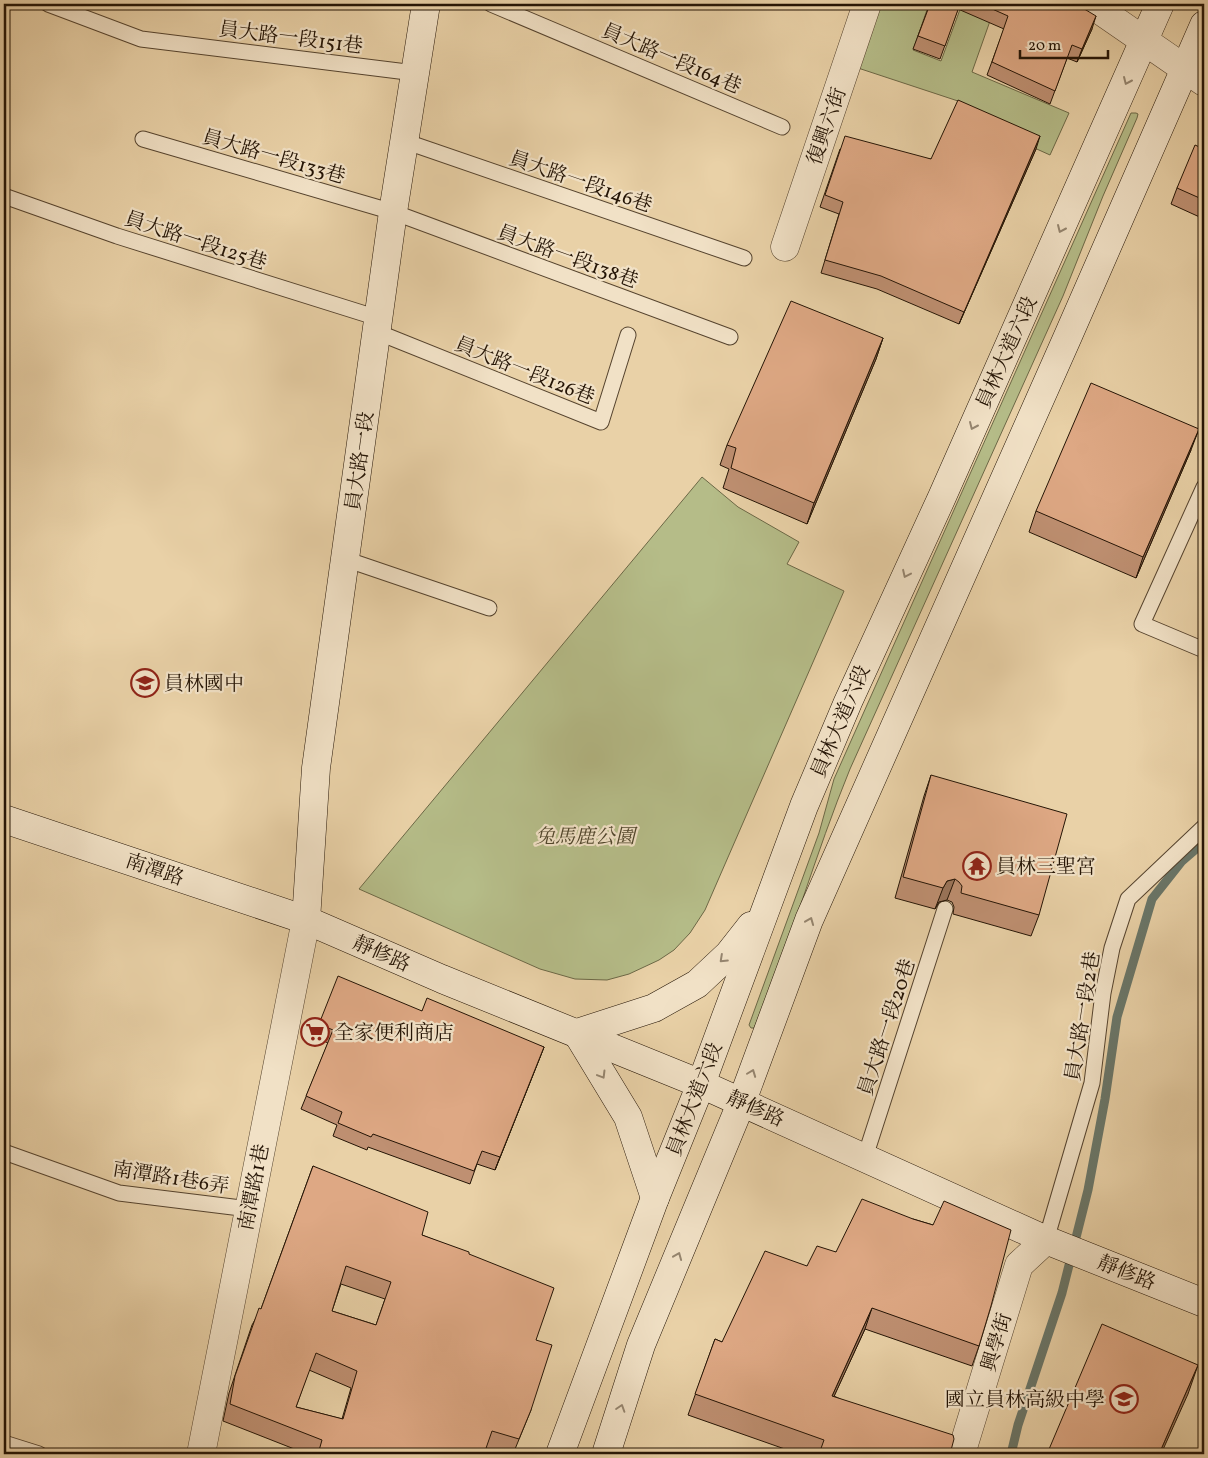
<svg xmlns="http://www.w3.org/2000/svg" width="1208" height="1458" font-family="Vollkorn,'Noto Serif TC',serif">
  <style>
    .green { fill: #b5bc88; stroke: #6c6846 }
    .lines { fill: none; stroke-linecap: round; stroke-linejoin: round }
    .stream { stroke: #697669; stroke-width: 9 }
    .lane-casing { stroke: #55432e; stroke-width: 17 }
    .street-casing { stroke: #55432e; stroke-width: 29 }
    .secondary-casing { stroke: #241405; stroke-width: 29 }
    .lane { stroke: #f1e1c6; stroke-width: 15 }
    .street { stroke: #f1e1c6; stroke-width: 28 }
    .secondary { stroke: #f1e1c6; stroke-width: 28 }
    .wall { fill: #bf9072; stroke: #241405; fill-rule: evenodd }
    .shaded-wall { fill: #9b765c; stroke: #241405 }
    .building { fill: #dea884; stroke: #241405; fill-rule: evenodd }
    .oneway { stroke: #95856f }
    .labels { text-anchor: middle; stroke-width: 4.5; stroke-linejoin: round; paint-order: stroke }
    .street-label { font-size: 20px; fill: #241405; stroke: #f1e1c6 }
    .poi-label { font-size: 20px; fill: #241405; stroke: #f1e1c6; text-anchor: start }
    .park-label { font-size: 20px; font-style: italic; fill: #50462c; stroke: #f1e1c6 }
  </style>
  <rect width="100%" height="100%" fill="#e9d1a7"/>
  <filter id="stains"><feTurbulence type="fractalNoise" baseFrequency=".004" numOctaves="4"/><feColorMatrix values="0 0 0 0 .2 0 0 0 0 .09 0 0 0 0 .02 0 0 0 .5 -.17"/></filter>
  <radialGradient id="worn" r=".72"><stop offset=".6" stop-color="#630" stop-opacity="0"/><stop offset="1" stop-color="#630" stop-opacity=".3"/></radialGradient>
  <g class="green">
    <path d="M880,4H929L913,50L941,61L962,4H996L972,72L1069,113L1050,155L957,113L961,102L858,68Z"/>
    <path d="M1131,113H1136L1138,114L1137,118L1103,196L1063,296L850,769C815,854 791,943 754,1028H751L749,1025L819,833L834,779Z"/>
    <path d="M702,477L738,507L799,542L787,564L844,591L705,910L690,933L674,950L659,960L629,974L607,980L575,979L540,969L359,889Z"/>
  </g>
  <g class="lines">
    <path class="stream" d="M1011,1454L1018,1425L1062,1293L1088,1190L1105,1099L1117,1017L1152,899L1182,861L1204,842"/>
    <defs>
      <g id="lane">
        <path d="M48,4L141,39L415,73"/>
        <path d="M491,4L782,127"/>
        <path d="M143,139L393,212L730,337"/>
        <path d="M404,141L744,258"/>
        <path d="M4,196L117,236L378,318"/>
        <path d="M377,332L601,422L628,335"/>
        <path d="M1204,487L1142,624L1204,650"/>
        <path d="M345,559L489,608"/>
        <path d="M4,1152L119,1193L249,1209"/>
        <path d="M865,1157L945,909"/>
        <path d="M1046,1240L1092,1083L1103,993L1112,948L1128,899L1204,827"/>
        <path d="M4,1443L39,1454"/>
      </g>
      <g id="street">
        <path d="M1091,4L1204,82"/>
        <path d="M785,247L867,4"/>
        <path d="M201,1454L306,920"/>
        <path d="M961,1454L1019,1265L1046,1240"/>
      </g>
      <g id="secondary">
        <path d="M4,819L306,920L442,979L701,1084L1046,1240L1204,1303"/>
        <path d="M306,920L316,768L393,212L426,4"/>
        <path d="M655,1198L628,1117L577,1033L654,1008L697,984L729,954L751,926"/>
        <path d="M560,1454L655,1198L701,1084L804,806L848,702L942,497L1160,4"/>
        <path d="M606,1454L641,1345L742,1101L809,920L1068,336L1204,25"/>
      </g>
    </defs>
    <use href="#lane" class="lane-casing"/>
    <use href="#street" class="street-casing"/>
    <use href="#secondary" class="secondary-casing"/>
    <use href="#lane" class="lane"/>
    <use href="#street" class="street"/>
    <use href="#secondary" class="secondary"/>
  </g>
  <g class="wall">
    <path d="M930,4H1076L1092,29L1077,62L1067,58L1050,104L987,75L1004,29L958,9L940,59L913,49Z"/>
    <path d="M840,149L931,159L1036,149L959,324L877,289L821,273L839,214L820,207Z"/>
    <path d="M1204,149V219L1171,204L1177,188Z"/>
    <path d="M883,338L876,359L807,524L723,488L729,469L720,465L727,445Z"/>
    <path d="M1191,450L1136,578L1029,532L1036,511Z"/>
    <path d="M931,775L1039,915L1031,936L953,914L954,907L952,902L947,900L939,902L935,909L895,898L924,796Z"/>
    <path d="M422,1011L544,1047L495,1170L477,1164L470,1184L368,1147L367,1150L333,1136L337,1125L301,1109L328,1043L315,1037L319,1024Z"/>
    <path d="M313,1166L422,1235L469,1254L536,1340L531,1410L513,1454H507L486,1448L484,1454H307L223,1421L229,1393L252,1325L261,1309ZM341,1284L385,1299L376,1325L332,1311ZM309,1370L351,1388L342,1419L296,1407Z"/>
    <path d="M913,1219L933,1225L979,1346L972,1366L865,1329L834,1396L950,1454H799L688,1415L715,1339L722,1342L807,1266L836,1252Z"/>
  </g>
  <g class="shaded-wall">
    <path d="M1096,16L1092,29L1077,62L1082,49Z"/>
    <path d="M1040,136L1036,149L959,324L964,312Z"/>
    <path d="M883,338L876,359L807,524L814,503Z"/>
    <path d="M1199,429L1191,450L1136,578L1143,557Z"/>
    <path d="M955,879L947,900L939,902L935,909L943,888L947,881Z"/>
    <path d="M544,1047L539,1060L495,1170L500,1157Z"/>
    <path d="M872,1308L865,1329L825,1416L832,1396Z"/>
    <path d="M1198,1365L1188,1394L1161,1454H1159Z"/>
  </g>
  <g class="building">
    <path d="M930,4H960L945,46L918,36Z"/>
    <path d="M981,4H1076L1096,16L1082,49L1072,45L1055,91L992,62L1008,16Z"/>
    <path d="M958,100L1040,136L964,312L881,276L825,260L843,202L825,195L845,136L931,159Z"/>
    <path d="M1195,145L1204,149V200L1177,188Z"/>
    <path d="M791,301L883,338L814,503L731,468L736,448L727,445Z"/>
    <path d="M1091,383L1199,429L1143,557L1036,511Z"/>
    <path d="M931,775L1067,814L1039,915L961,893L962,886L959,882L955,879L947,881L943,888L903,877Z"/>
    <path d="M338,976L422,1011L427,998L544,1047L500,1157L482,1151L474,1171L373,1134L371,1137L338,1123L342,1112L306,1096L333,1030L319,1024Z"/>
    <path d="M313,1166L428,1212L422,1235L469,1252V1254L554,1288L536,1340L552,1345L531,1410L519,1439L492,1431L484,1454H318L322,1440L230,1404L235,1376L259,1308L261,1309ZM346,1266L391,1282L376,1325L332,1311ZM316,1353L357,1371L343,1419L296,1407Z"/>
    <path d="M862,1199L913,1219L933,1225L944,1201L1011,1230L991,1306L979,1346L872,1308L832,1396L953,1435L954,1439L950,1454H819L824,1440L695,1394L715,1339L722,1342L765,1251L807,1266L817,1246L836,1252Z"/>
    <path d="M1102,1324L1198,1365L1159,1454H1047Z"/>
  </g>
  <defs><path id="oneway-chevron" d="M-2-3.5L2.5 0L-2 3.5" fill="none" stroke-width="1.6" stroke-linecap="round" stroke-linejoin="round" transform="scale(1.25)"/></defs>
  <g class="oneway">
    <use href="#oneway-chevron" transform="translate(1127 81) rotate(114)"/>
    <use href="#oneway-chevron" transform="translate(1061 229) rotate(114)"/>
    <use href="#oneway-chevron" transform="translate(973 426) rotate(114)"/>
    <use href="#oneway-chevron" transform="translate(906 574) rotate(115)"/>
    <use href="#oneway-chevron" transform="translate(810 921) rotate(-68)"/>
    <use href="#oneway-chevron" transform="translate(723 959) rotate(137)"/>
    <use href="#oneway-chevron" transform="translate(752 1073) rotate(-69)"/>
    <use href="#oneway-chevron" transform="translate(602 1075) rotate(59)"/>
    <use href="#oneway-chevron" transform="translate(678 1256) rotate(-68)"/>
    <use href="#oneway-chevron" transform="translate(621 1408) rotate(-72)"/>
  </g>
  <defs>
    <symbol id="school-ring" viewBox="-11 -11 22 22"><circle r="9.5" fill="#f1e1c6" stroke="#8f2418" stroke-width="1.5"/><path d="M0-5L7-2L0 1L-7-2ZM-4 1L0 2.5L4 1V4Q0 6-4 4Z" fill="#8f2418"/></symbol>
    <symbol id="temple-ring" viewBox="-11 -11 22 22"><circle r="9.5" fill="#f1e1c6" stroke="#8f2418" stroke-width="1.5"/><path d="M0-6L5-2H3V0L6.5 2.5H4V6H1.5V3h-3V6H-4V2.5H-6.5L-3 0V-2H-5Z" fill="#8f2418"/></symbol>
    <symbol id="supermarket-ring" viewBox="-11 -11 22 22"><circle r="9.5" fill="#f1e1c6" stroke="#8f2418" stroke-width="1.5"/><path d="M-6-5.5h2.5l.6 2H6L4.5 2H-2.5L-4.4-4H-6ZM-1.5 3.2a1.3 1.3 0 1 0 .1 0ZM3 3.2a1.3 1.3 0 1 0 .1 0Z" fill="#8f2418"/></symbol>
  </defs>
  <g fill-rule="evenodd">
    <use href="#school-ring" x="129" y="667" width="32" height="32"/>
    <use href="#temple-ring" x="961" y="850" width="32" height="32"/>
    <use href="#supermarket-ring" x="299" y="1016" width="32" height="32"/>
    <use href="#school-ring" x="1108" y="1383" width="32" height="32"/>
  </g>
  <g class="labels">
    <g class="street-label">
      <text transform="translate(291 37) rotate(7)" y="7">員大路一段151巷</text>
      <text transform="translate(672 58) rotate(23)" y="7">員大路一段164巷</text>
      <text transform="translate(826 126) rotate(-71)" y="7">復興六街</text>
      <text transform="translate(274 156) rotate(16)" y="7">員大路一段133巷</text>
      <text transform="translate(581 181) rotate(19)" y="7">員大路一段146巷</text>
      <text transform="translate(196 240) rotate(18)" y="7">員大路一段125巷</text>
      <text transform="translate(568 256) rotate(20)" y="7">員大路一段138巷</text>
      <text transform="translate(1006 352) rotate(-66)" y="7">員林大道六段</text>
      <text transform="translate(525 370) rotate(22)" y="7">員大路一段126巷</text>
      <text transform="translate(359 461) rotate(-82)" y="7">員大路一段</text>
      <text transform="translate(840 721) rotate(-67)" y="7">員林大道六段</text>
      <text transform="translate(155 869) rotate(19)" y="7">南潭路</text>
      <text transform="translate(382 953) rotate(24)" y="7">靜修路</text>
      <text transform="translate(1082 1016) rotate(-81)" y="7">員大路一段2巷</text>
      <text transform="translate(886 1027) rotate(-72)" y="7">員大路一段20巷</text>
      <text transform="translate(694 1099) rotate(-69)" y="7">員林大道六段</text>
      <text transform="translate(756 1108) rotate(24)" y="7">靜修路</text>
      <text transform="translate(171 1177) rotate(9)" y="7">南潭路1巷6弄</text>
      <text transform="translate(253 1187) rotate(-79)" y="7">南潭路1巷</text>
      <text transform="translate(1127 1272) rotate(22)" y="7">靜修路</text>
      <text transform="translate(996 1342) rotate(-73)" y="7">興學街</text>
    </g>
    <g class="poi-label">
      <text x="164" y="690">員林國中</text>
      <text x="996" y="873">員林三聖宮</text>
      <text x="334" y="1039">全家便利商店</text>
      <text x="1105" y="1406" text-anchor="end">國立員林高級中學</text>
    </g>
    <g class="park-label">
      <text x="585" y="843">兔馬鹿公園</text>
    </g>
  </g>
  <rect width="1208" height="1458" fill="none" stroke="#e9d1a7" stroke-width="20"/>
  <rect x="5" y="5" width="1198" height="1448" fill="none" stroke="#241405" stroke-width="2.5"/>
  <rect x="10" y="10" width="1188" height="1438" fill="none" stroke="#241405"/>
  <path d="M1020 50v8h88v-8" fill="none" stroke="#241405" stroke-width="2.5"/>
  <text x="1028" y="50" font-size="15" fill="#241405" stroke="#f1e1c6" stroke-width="4" paint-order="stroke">20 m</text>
  <rect width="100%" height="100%" filter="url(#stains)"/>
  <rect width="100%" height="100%" fill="url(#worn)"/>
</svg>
